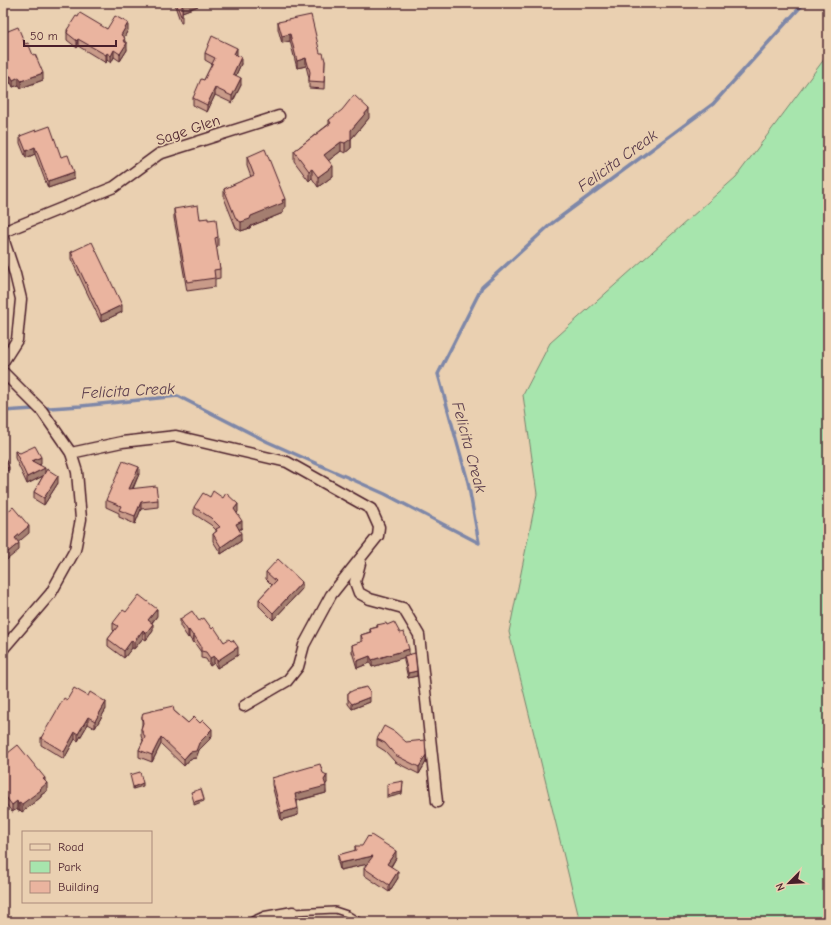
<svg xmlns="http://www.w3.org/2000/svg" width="831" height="925" font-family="'Comic Neue',sans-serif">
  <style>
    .green { fill: #a7e5ad; stroke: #78826c }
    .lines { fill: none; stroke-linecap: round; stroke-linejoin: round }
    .stream { stroke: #7e87a8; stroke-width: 3.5 }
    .service-casing { stroke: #4a1f2b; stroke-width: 8 }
    .minor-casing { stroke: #4a1f2b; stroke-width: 13 }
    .service { stroke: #ead0b1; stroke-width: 5 }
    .minor { stroke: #ead0b1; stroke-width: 10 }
    .wall { fill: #c99b89; stroke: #4a1f2b }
    .shaded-wall { fill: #a47e6f; stroke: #4a1f2b }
    .building { fill: #eab49f; stroke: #4a1f2b }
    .labels { text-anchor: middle; stroke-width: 3.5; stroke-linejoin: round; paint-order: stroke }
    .street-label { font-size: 15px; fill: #4a1f2b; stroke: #ead0b1 }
    .water-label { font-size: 16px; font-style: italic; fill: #57394a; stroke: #ead0b1 }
  </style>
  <rect width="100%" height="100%" fill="#ead0b1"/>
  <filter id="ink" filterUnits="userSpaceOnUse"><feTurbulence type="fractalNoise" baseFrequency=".025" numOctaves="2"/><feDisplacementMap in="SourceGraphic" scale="8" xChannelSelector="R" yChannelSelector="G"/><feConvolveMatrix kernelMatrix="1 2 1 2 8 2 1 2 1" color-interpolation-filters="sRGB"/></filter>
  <g filter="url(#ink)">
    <path class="green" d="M828,54V922H580L509,632L537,494L523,395L550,343L736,177Z"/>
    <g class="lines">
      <path class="stream" d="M3,411L81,406L178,396L268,442L385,494L479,543L468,482L438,374L482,287L551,224L713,104L804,3"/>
      <defs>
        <path id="service" d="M293,912L335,910L347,914L360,922"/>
        <g id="minor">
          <path d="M3,232L114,187L159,154L279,116"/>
          <path d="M3,238L15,274L21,299L17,340L3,362"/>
          <path d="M3,372L42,411L71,453L77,472L81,519L75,550L51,593L3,649"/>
          <path d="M71,453L122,442L176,436L287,462L371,509L379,527L378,536L331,595L304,645L298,667L287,681L244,706"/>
          <path d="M360,563L355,582L359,593L370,599L403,608L419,635L437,802"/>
          <path d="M254,922L265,917L293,912"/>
        </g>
      </defs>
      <use href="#service" class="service-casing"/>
      <use href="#minor" class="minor-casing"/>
      <use href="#service" class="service"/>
      <use href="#minor" class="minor"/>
    </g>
    <g class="wall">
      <path d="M174,3H198V6L182,12V23H181Z"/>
      <path d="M78,17L107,29L128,30L124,37L127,50L120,61L114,57L111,63L107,60L106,63L78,46L77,48L67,40V30Z"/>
      <path d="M278,22L320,53L325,61L324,89L309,88V78L306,66L297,68L290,41L282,43L278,29Z"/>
      <path d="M3,33L25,44L43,80L21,88L19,85L13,87L11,83H9L3,67Z"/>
      <path d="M205,53L237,55L241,64L236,75L241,85L232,103L215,95L207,112L193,105V98L204,80L212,64L205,60Z"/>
      <path d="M369,118L351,139V148L345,153L341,151L328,161L333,176L318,187L312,178L309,181L294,161V151L329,124V120Z"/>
      <path d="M20,136L61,157L74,179L48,188L35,154L26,158L20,143Z"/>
      <path d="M247,157L285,208L283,209V213L251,226L250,228L241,231L236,228L224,198V189L251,177L247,166Z"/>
      <path d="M174,209L200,219L208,220L218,237V246L216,247L220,269V278L215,279V287L187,291L174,218Z"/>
      <path d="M71,252L122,312L101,322L71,259Z"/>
      <path d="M15,451L41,464L39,465L45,473L58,483L44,505L34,499V492L43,476L27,484L15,458Z"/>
      <path d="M139,474L133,489L158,500V507L141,509L135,524L119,517V513L106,507V500Z"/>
      <path d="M210,497L238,512L237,513L242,528L239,530L241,541L221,554L213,541V534L216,532V530L211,525L194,514V507Z"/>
      <path d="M266,572L302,589L273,620L259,606V599L272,585L266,579Z"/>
      <path d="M157,616L152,623L153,631L146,640L143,638L134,649L132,648L124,658L108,646V639L114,631L113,630V623Z"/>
      <path d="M180,619L199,621L212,629L224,642L238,655L217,668L214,663L210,666L206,659L201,658V652L194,642L193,643L189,637L188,638L180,626Z"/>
      <path d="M377,625H387L409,655L417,676L408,678L404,661V657L372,667L370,663L357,668L352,652V645L361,642V635L370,632V629L377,627Z"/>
      <path d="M348,693L370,702L352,709L348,704Z"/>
      <path d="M67,700L106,709L95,728L88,724L78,741L75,739L64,759L41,745V738Z"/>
      <path d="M174,711L188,723L212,736L210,738V739L199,750L196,758L190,759L184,766L161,744L152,762L139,757V750L143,741L141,736V729L142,725V717Z"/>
      <path d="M377,739L426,762L419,774L395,762L385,751L377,746Z"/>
      <path d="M3,757L45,781L47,791L41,795V797L22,812L20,810L18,811L17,809L12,812L6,804L5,805L3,802Z"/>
      <path d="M323,773L327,783L325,785L326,793L297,801L298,815L281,820L272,785V778Z"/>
      <path d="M355,846L396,858L391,867L398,878L389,892L364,875V868L367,864L340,870L338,862V855L355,851Z"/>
    </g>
    <g class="shaded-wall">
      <path d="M189,3H198V6L182,12V5Z"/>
      <path d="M128,23V30L121,43V35Z"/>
      <path d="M290,34V41L282,43V36Z"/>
      <path d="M78,39V46L77,48V41Z"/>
      <path d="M127,43V50L120,61V54Z"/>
      <path d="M237,48V55L234,54Z"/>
      <path d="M114,50V57L111,63V56Z"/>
      <path d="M107,53V60L106,63V55Z"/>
      <path d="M241,57V64L233,81V74Z"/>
      <path d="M306,58V66L297,68V61Z"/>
      <path d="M43,73V80L21,88V81Z"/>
      <rect x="9" y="76" width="2" height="7"/>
      <path d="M19,77V85L13,87V80Z"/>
      <path d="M241,78V85L232,103V96Z"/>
      <path d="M215,88V95L207,112V105Z"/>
      <path d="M369,109V118L351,139V148L345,153V143L351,130Z"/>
      <path d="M341,142V151L324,164V155Z"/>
      <path d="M35,147V154L26,158V151Z"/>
      <path d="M333,166V176L318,187V177Z"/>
      <path d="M312,169V178L309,181V171Z"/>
      <path d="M74,172V179L48,188V181Z"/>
      <path d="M285,199V208L283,209V213L251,226L250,228L241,231V222L251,216Z"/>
      <path d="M122,305V312L101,322V315Z"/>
      <path d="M41,457V464L32,468V461Z"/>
      <path d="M9,467V470L3,473V470Z"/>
      <path d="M139,467V474L129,496V489Z"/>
      <path d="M45,468V475L27,484V477Z"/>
      <path d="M58,476V483L44,505V498Z"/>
      <path d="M141,502V509L135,524V516Z"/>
      <path d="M238,504V512L234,516V509Z"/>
      <path d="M242,521V528L236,531V524Z"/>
      <path d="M29,526V533L15,545V538Z"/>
      <path d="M241,533V541L221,554V547Z"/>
      <path d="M19,543V550L3,563V556Z"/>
      <path d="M302,582V589L273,620V613Z"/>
      <path d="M157,609V616L148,627V620Z"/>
      <path d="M153,624V631L146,640V633Z"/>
      <path d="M143,630V638L134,649V642Z"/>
      <path d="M189,630V637L188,638V631Z"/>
      <path d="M194,635V642L193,643V636Z"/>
      <path d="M132,640V648L124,658V651Z"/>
      <path d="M238,647V655L217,668V661Z"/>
      <path d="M409,649V656L372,667V660Z"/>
      <path d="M214,656V663L210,666V658Z"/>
      <path d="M370,656V663L357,668V661Z"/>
      <path d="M417,671V676L408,678V673Z"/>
      <path d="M370,697V702L352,709V704Z"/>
      <path d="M106,702V709L95,728V721Z"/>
      <path d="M88,717V724L78,741V734Z"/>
      <path d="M212,729V736L210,738V739L199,750L196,758L190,759L184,766V759L199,743Z"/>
      <path d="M75,732V739L64,759V752Z"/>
      <path d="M161,737V744L152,762V755Z"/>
      <path d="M426,755V762L419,774V767Z"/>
      <path d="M327,775V783L325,786H326V793L295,801V794L324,780Z"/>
      <path d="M45,778V785L47,783V791L41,795V797L22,812V804L40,789L43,779Z"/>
      <path d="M403,781L402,794L387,798V795Z"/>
      <path d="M143,783V786L133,789V787Z"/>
      <path d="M6,797V804L5,805V798Z"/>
      <path d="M204,799V801L194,805V802Z"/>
      <path d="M17,801V809L12,812V805Z"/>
      <path d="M20,803V810L18,811V804Z"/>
      <path d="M298,808V815L281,820V813Z"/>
      <path d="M396,851V858L387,872V864Z"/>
      <path d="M373,856V863L340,870V863Z"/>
      <path d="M398,871V878L389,892V885Z"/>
    </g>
    <g class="building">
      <path d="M176,3H189L182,5V16H181Z"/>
      <path d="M80,13L107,29L115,16L128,23L121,35L125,38L123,41L127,43L120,54L114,50L111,56L107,53L106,55L78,39L77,41L67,33L68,30H67L76,16L78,17Z"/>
      <path d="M311,15L320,53H323L325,61L324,82L309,81L310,72L306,58L297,61L290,34L282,36L278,22Z"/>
      <path d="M18,27L25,44L28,43L33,55L35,54L43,73L21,81L19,77L13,80L11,76H9L3,60V33Z"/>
      <path d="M212,36L237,48L234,54L241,57L233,74L241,78L232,96L215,88L207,105L193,98L201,79L204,80L215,58L205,53Z"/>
      <path d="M354,95L369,109L351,130V139L345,143L341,142L324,155L333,166L318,177L312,169L309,171L294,151L331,123L329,120L342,110Z"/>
      <path d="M50,126L61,157L68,155L74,172L48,181L35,147L26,151L20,136L36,130V131Z"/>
      <path d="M265,149L285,199L282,200L283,203L251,216L250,219L241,222L236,219L224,189L254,175L247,157Z"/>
      <path d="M198,205L200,219L208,218V220L216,219L218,237L215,238L220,269L214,270L215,278L187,282L174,209Z"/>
      <path d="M92,242L122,305L101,315L71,252Z"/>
      <path d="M35,446L41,457L32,461L45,468L27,477L15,451L20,453Z"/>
      <path d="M3,456H4L9,467L3,470Z"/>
      <path d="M123,461L139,467L129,489L156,486L158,500L141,502L135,516L119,510L121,506L106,500Z"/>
      <path d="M47,469L58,476L44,498L34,492Z"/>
      <path d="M213,491L223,498L226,493L238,504L234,509L242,521L236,524L241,533L221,547L213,534L217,531L216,529L220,527L211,518L194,507L203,493L210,497Z"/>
      <path d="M13,507L29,526L15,538L19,543L3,556V516Z"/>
      <path d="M278,559L302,582L273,613L259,599L276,581L266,572Z"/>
      <path d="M139,595L157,609L148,620L153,624L146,633L143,630L134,642L132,640L124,651L108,639L118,626L113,623L123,610L126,612Z"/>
      <path d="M192,611L199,621L204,618L212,629L214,627L224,642L229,639L231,641L233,640L238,647L217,661L214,656L210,658L206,652L201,651V646L194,635L193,636L189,630L188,631L180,619Z"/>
      <path d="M394,622L400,633L404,632L409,649L372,660L370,656L357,661L352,645L363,641L361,635L371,632L370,629L378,627L377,625L386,623L387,625Z"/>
      <path d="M415,653L417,671L408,673L404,656Z"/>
      <path d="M367,687L370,692V697L352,704L348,699V693L354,690Z"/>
      <path d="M74,688L88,696L90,692L106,702L95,721L88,717L78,734L75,732L64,752L41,738L64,698L67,700Z"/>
      <path d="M173,706L174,711L188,723L194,717L200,723L203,720L212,729L209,732H210L199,743L196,751L190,752L184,759L161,737L152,755L139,750L145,737L141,729L143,723L142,717L143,713Z"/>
      <path d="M384,726L395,732L406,742L425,740L426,755L419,767L395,755L385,743L377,739Z"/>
      <path d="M18,745L45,778L43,779L47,783L40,789L41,790L22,804L20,803L18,804L17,801L12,805L6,797L5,798L3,795V757Z"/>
      <path d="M320,764L323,773L327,775L324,780L326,786L295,794L298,808L281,813L272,778Z"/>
      <path d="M140,772L143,783L133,787L130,775Z"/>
      <path d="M403,781L402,792L387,795V784Z"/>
      <path d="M201,789L204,799L194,802L191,792Z"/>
      <path d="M371,835L396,851L387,864L398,871L389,885L364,868L373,856L340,863L338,855L356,850L355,846H362L368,836L369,837Z"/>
    </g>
  </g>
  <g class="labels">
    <g class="street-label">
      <text transform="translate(188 130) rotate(-19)" y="5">Sage Glen</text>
    </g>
    <g class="water-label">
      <text transform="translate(617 160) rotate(-36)" y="6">Felicita Creak</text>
      <text transform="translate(128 390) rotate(-3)" y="6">Felicita Creak</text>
      <text transform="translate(470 447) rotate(75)" y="6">Felicita Creak</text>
    </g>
  </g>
  <rect width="831" height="925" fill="none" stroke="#ead0b1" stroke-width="16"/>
  <rect x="8" y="8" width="815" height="909" fill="none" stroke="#4a1f2b" stroke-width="1.5" filter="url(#ink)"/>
  <rect x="22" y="831" width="130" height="72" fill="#ead0b1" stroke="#aa897b"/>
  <rect x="30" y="844" width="20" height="6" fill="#ead0b1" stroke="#aa897b"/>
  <text x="58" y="851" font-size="12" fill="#4a1f2b">Road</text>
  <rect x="30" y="861" width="20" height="12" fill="#a7e5ad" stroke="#aa897b"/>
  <text x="58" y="871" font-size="12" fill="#4a1f2b">Park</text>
  <rect x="30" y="881" width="20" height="12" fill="#eab49f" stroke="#aa897b"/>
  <text x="58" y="891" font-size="12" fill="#4a1f2b">Building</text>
  <g transform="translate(789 883) rotate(246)" stroke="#ead0b1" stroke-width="3" paint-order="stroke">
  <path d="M0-3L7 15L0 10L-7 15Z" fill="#4a1f2b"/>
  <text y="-6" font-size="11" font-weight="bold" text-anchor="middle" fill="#4a1f2b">N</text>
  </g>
  <path d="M24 40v6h92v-6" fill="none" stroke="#4a1f2b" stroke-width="2"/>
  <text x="30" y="40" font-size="12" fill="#4a1f2b" stroke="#ead0b1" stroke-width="3" paint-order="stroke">50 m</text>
</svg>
